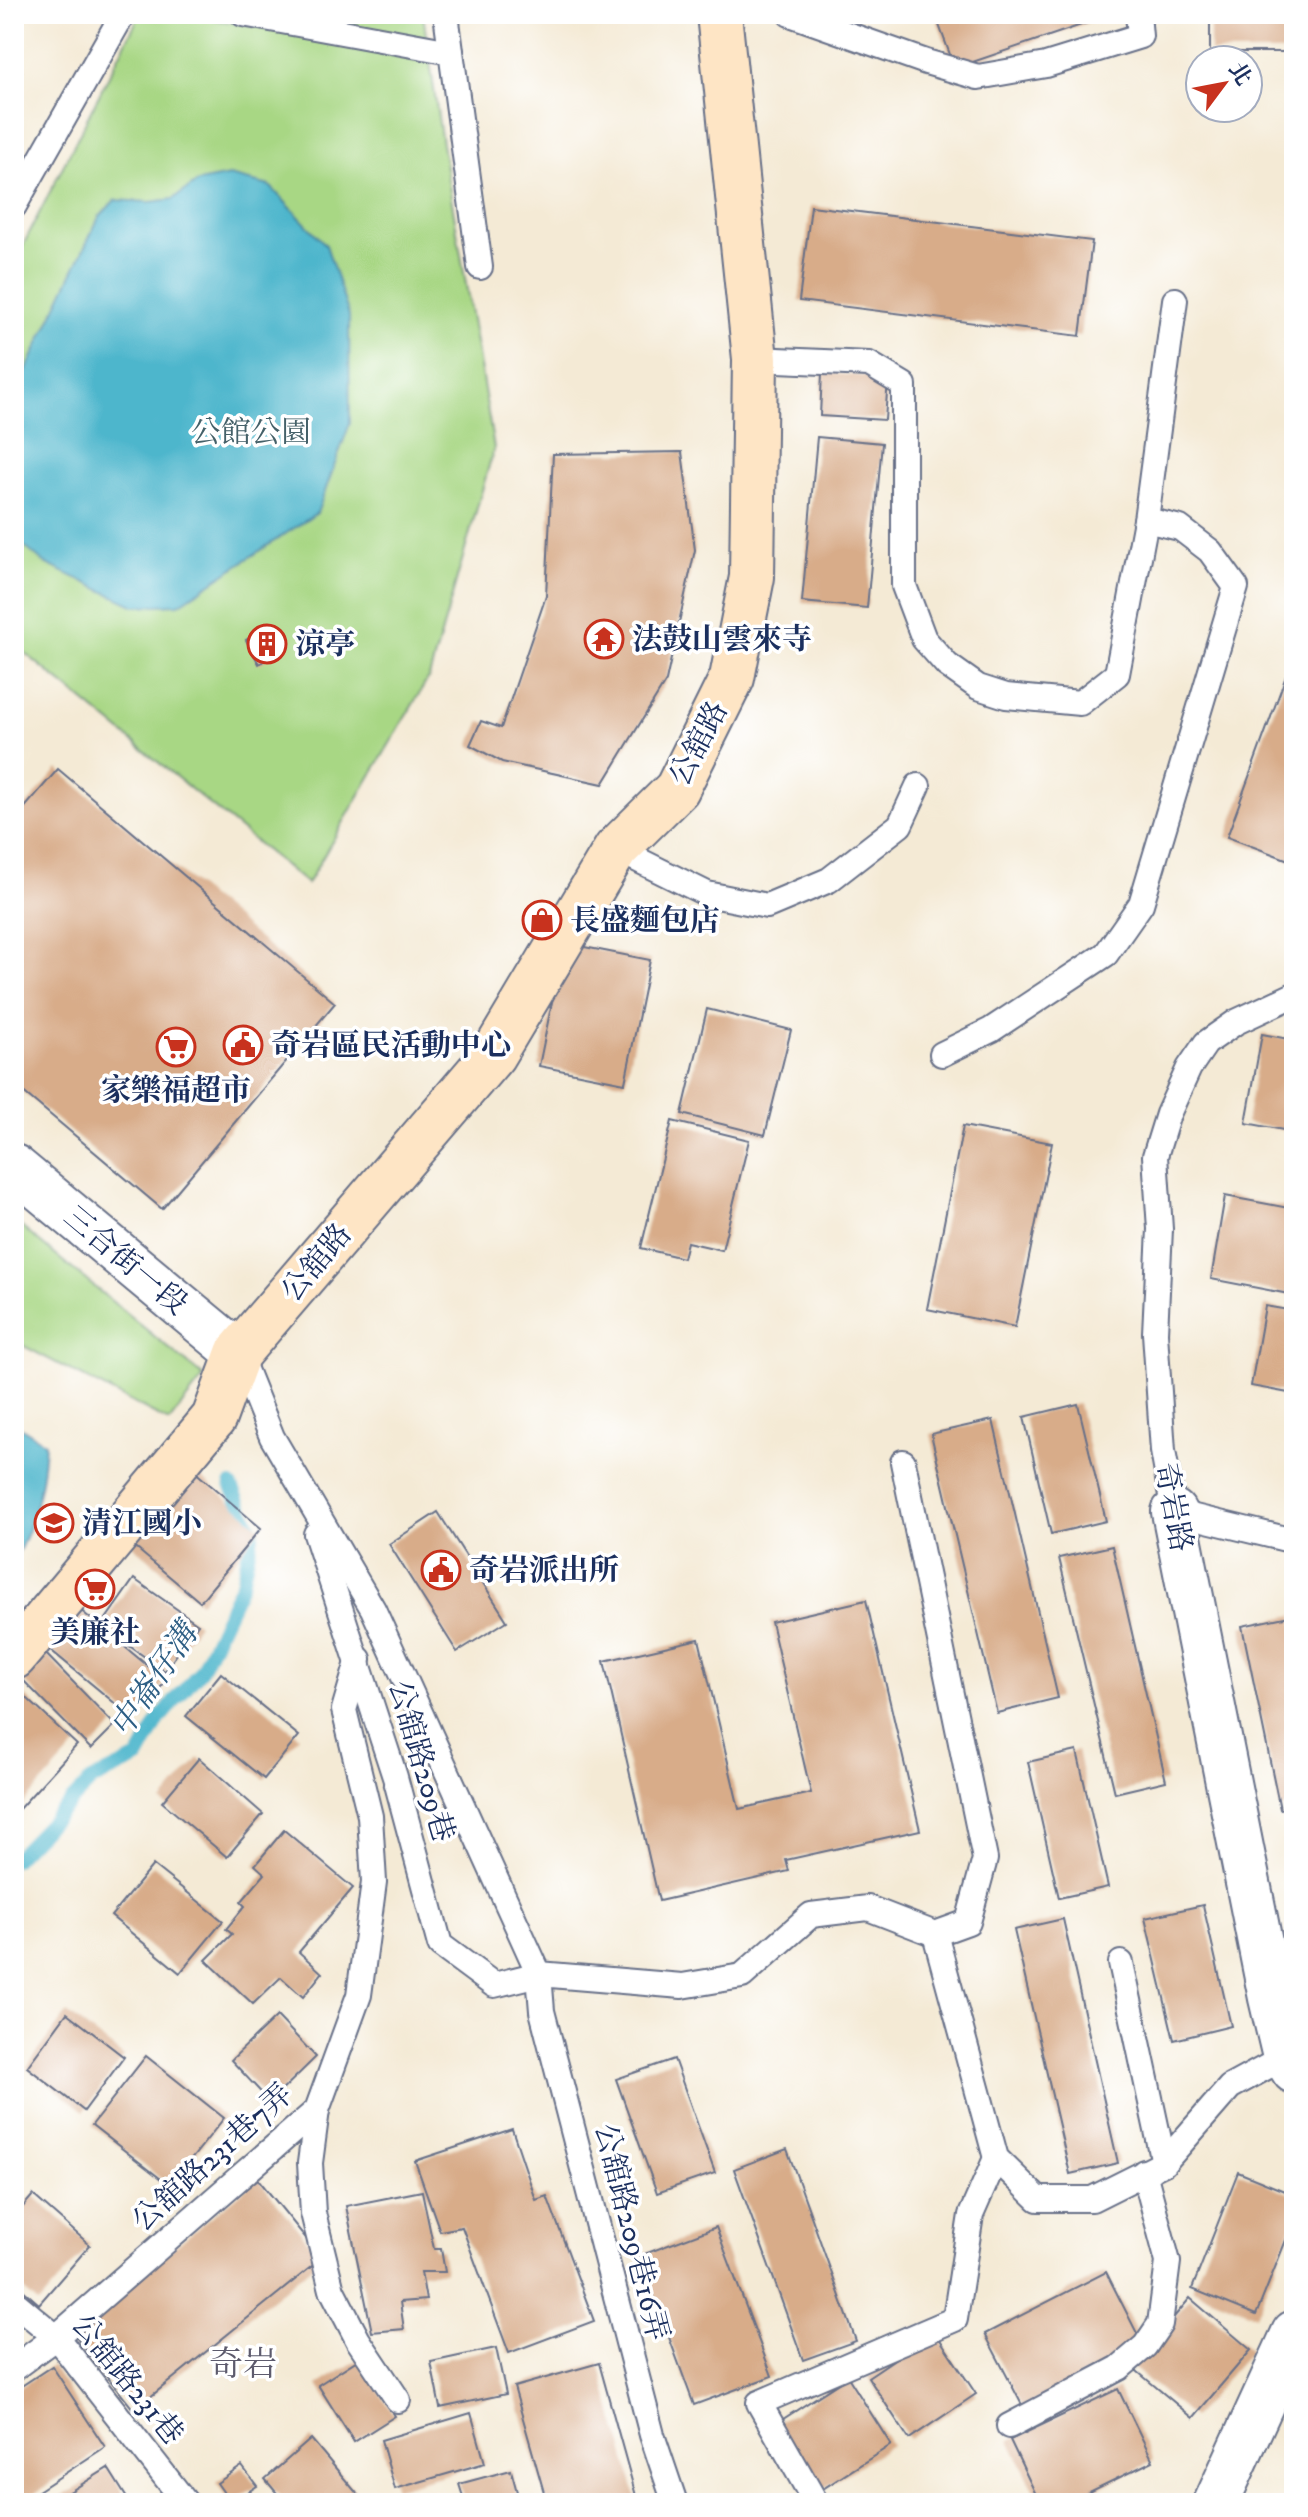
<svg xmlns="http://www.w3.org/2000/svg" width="1308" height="2517" font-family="'IM FELL DW Pica','Noto Serif TC',serif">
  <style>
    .green { fill: #a8d784; stroke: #628371; stroke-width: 2 }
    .water { fill: #4eb6cc; stroke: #347295; stroke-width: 2 }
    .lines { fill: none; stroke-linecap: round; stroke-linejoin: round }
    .stream { stroke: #4eb6cc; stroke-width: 14 }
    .building { fill: #d8ac89 }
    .lane-casing { stroke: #677088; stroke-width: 28 }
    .street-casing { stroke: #677088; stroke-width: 48 }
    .secondary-casing { stroke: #677088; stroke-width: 48 }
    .lane { stroke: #fff; stroke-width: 24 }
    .street { stroke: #fff; stroke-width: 44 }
    .secondary { stroke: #fee5c5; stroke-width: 44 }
    .labels { text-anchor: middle; stroke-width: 7; stroke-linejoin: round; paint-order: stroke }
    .park-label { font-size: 30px; fill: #456169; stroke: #fff }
    .poi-label { font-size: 30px; font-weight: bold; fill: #1b2f5e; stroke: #fff; text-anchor: start }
    .street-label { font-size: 30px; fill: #1b2f5e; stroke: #fff }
    .water-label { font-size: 32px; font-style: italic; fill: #2d5e84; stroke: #fff }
    .quarter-label { font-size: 34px; fill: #5d5b6d; stroke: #fff }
  </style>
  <rect width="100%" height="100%" fill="#fff"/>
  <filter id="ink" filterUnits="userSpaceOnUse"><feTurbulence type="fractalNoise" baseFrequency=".0125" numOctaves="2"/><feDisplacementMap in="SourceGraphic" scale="16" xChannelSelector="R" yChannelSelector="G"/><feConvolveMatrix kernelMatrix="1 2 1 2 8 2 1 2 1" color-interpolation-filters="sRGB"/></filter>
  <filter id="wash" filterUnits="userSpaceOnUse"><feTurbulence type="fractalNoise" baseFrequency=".006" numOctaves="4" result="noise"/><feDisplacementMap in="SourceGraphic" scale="32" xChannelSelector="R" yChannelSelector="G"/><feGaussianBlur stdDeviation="1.8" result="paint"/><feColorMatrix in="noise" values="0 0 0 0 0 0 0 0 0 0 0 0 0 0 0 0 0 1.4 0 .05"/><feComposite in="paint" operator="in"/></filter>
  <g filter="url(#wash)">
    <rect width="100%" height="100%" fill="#f4ead5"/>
    <g class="green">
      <path d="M140,14H177L297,32L361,14H423L442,144L494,448L429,677L307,884L14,644V263Z"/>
      <path d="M14,1221L204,1377L169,1422L14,1341Z"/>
    </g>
    <g class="water">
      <path d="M229,176L270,186L326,245L349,315L350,423L317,513L179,604L135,606L44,563L23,545L14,541V396L99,217L115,200L150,202L173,199L198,182Z"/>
      <path d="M14,1423L45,1443C43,1484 34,1524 14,1561Z"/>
    </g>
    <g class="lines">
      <path class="stream" d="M14,1860L91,1781L138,1758L160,1718L201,1670L242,1583L253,1532L231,1485"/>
    </g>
    <g id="blocks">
      <g class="building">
        <path d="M935,14H1091L1093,21L955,68Z"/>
        <rect x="1210" y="14" width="84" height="38"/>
        <path d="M14,68L22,72L14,85Z"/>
        <path d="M811,206L1092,241L1080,336L799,301Z"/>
        <path d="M822,373L888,378L885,420L820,416Z"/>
        <path d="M817,437L882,443L867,608L802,602Z"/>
        <path d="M682,452L695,550L666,681L603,784L502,762L470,745L481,721L501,728L546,596L553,454Z"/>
        <path d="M274,624L288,648L259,664L246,640Z"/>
        <path d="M1294,654V862L1227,837Z"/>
        <path d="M58,769L335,1003L162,1209L14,1084V820Z"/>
        <path d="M564,943L650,960L625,1083L539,1066Z"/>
        <path d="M707,1009L791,1030L765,1135L682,1114Z"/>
        <path d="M1262,1034L1294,1040V1132L1246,1123Z"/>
        <path d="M672,1121L749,1140L722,1250L687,1242L683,1258L641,1248Z"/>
        <path d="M963,1126L1052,1143L1015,1327L927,1309Z"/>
        <path d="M1225,1196L1294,1209V1295L1211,1279Z"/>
        <path d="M1265,1306L1294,1311V1394L1251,1386Z"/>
        <path d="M1078,1404L1106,1521L1051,1534L1024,1417Z"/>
        <path d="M993,1420L1058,1698L997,1713L931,1434Z"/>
        <path d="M187,1465L261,1528L200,1602L125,1539Z"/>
        <path d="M438,1512L507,1621L457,1652L389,1544Z"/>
        <path d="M1112,1546L1166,1781L1115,1793L1059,1558Z"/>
        <path d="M134,1579L198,1624L165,1671L101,1626Z"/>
        <path d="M866,1600L920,1830L786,1860L789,1871L659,1901L604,1661L699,1639L739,1809L811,1793L771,1622Z"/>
        <path d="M79,1609L166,1681L134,1719L47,1647Z"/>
        <path d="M1294,1615V1806L1280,1809L1242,1626Z"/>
        <path d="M41,1649L115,1725L91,1749L16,1673Z"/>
        <path d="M221,1673L299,1736L264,1779L186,1716Z"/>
        <path d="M14,1686L77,1745L17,1811L14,1808Z"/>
        <path d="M1077,1751L1108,1887L1059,1898L1028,1762Z"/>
        <path d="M199,1758L263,1814L227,1857L162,1802Z"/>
        <path d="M284,1830L353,1888L299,1952L322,1973L303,1997L281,1977L253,2004L206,1960L232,1934L226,1929L245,1906L241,1902L265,1874L255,1865Z"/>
        <path d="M153,1865L223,1921L180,1973L111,1916Z"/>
        <path d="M1203,1905L1231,2026L1174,2040L1145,1918Z"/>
        <path d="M1063,1919L1118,2163L1070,2174L1014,1930Z"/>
        <path d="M67,2013L124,2057L84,2111L27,2067Z"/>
        <path d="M277,2016L316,2057L270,2102L231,2060Z"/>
        <path d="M146,2056L224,2118L170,2186L92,2125Z"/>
        <path d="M674,2059L715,2173L657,2193L616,2079Z"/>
        <path d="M512,2129L536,2200L547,2196L594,2321L509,2353L462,2227L440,2231L415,2161Z"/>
        <path d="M787,2149L856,2341L803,2360L734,2169Z"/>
        <path d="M1238,2172L1294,2195V2220L1256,2315L1192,2289Z"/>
        <path d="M258,2179L322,2258L134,2410L71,2331Z"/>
        <path d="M422,2191L434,2249H441L445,2272H421L426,2300L400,2302L404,2329L372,2332L346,2206Z"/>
        <path d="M33,2195L90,2245L39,2304L14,2282V2217Z"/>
        <path d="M716,2227L772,2376L694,2405L639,2256Z"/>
        <path d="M1106,2272L1143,2345L1023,2407L985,2334Z"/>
        <path d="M1190,2298L1251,2350L1193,2418L1132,2367Z"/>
        <path d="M935,2332L976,2394L909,2439L868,2377Z"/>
        <path d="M496,2348L506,2394L440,2408L431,2362Z"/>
        <path d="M359,2359L395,2416L354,2442L318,2385Z"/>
        <path d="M599,2363L638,2503H547L514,2387Z"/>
        <path d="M52,2366L105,2447L20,2503H14V2391Z"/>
        <path d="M848,2377L891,2445L821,2490L777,2423Z"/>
        <path d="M1118,2389L1153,2461L1067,2503H1040L1010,2440Z"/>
        <path d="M471,2413L485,2463L395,2489L381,2440Z"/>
        <path d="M311,2439L365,2503H285L265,2479Z"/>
        <path d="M242,2466L257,2486L231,2503L217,2483Z"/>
        <path d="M108,2468L130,2503H52Z"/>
        <path d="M511,2470L520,2503H465L459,2484Z"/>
      </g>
    </g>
  </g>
  <g filter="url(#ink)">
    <use href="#blocks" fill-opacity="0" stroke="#677088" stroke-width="2"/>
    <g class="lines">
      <defs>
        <g id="lane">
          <path d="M243,14L451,52"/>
          <path d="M446,14L480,267"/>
          <path d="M790,14L926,62L978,77L1046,65L1140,36L1138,14"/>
          <path d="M14,206L123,14"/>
          <path d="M755,359L869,364L904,385V586L924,639L947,665L978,687L1006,696L1080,703L1117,674L1146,520L1180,528L1210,551L1236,587L1141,904L1106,954L991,1030L942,1054"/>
          <path d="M1146,520L1175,300"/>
          <path d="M616,849L707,894L767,906L829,880L900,825L918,786"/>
          <path d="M1294,995L1236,1022L1206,1043L1189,1068L1168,1114L1155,1156L1160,1229L1155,1333L1163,1451L1174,1512L1294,1541"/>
          <path d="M239,1355L272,1437L373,1609L539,1974L542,2011L652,2435L675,2503"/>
          <path d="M903,1462L985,1859L968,1922L935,1934"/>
          <path d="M316,1534L395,1777L440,1945L494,1985L539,1974L682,1986L742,1976L811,1915L868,1908L935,1934"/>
          <path d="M935,1934L996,2158L1038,2199H1092L1164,2163L1230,2087L1285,2057"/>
          <path d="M1121,1963L1164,2163"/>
          <path d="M317,2110L310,2163L313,2213L332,2290L358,2340L398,2400"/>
          <path d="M14,2302L56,2337L186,2503"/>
          <path d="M14,2368L56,2337L317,2110L359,1995L374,1882L370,1816L344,1710L359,1659"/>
          <path d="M1009,2426L1119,2368L1145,2346L1160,2324L1168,2262L1144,2172"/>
          <path d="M816,2503L759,2403L955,2319L971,2215L996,2158"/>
        </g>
        <g id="street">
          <path d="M14,1167L238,1353"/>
          <path d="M1174,1512L1271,1998L1285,2057L1294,2071"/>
          <path d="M1216,2503L1294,2333"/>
        </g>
        <path id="secondary" d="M14,1657L214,1418L238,1353L493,1055L616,849L677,789L732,678L752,577L755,359L719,14"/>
      </defs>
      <use href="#lane" class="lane-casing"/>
      <use href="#street" class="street-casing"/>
      <use href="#secondary" class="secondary-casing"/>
      <use href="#lane" class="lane"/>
      <use href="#street" class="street"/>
      <use href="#secondary" class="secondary"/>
    </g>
  </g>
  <defs>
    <symbol id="temple-ring" viewBox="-11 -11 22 22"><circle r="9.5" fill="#fff" stroke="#c8321e" stroke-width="1.5"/><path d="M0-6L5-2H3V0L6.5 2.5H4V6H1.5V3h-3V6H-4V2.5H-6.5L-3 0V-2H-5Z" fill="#c8321e"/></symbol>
    <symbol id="building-ring" viewBox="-11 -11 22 22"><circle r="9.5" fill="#fff" stroke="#c8321e" stroke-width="1.5"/><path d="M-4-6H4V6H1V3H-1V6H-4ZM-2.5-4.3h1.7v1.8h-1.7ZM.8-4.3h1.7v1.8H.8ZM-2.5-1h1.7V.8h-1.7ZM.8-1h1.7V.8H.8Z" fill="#c8321e"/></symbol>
    <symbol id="shop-ring" viewBox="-11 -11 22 22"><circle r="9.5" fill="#fff" stroke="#c8321e" stroke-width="1.5"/><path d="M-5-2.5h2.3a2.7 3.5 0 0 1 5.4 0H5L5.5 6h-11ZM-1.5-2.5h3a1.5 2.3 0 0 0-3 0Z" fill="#c8321e"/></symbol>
    <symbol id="civic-ring" viewBox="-11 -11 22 22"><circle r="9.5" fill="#fff" stroke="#c8321e" stroke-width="1.5"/><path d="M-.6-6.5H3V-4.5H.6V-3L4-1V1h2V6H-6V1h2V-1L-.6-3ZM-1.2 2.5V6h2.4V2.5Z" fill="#c8321e"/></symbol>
    <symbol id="supermarket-ring" viewBox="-11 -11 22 22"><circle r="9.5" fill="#fff" stroke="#c8321e" stroke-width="1.5"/><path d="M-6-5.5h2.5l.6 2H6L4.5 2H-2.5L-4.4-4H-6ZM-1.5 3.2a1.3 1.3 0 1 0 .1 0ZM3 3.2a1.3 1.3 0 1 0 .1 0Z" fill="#c8321e"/></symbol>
    <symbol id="school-ring" viewBox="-11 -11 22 22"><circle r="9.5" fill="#fff" stroke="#c8321e" stroke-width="1.5"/><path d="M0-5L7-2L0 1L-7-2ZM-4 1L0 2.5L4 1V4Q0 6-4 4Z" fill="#c8321e"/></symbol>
  </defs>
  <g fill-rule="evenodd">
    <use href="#temple-ring" x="582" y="617" width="44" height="44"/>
    <use href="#building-ring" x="245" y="622" width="44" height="44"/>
    <use href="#shop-ring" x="520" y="898" width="44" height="44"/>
    <use href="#civic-ring" x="221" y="1023" width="44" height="44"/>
    <use href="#supermarket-ring" x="154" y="1025" width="44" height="44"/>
    <use href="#school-ring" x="32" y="1501" width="44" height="44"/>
    <use href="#civic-ring" x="419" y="1548" width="44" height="44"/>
    <use href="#supermarket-ring" x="73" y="1567" width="44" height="44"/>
  </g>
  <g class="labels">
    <g class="park-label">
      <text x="251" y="442">公館公園</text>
    </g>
    <g class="poi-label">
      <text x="632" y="649">法鼓山雲來寺</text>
      <text x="295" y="654">涼亭</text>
      <text x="570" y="930">長盛麵包店</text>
      <text x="271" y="1055">奇岩區民活動中心</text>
      <text x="176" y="1100" text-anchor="middle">家樂福超市</text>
      <text x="82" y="1533">清江國小</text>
      <text x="469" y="1580">奇岩派出所</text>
      <text x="95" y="1642" text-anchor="middle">美廉社</text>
    </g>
    <g class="street-label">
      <text transform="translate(698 743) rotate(-62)" y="10">公舘路</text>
      <text transform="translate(126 1260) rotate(40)" y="10">三合街一段</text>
      <text transform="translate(316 1262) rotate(-50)" y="10">公舘路</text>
      <text transform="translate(1174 1507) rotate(79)" y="10">奇岩路</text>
      <text transform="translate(422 1761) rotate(74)" y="10">公舘路209巷</text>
      <text transform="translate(212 2157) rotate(-42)" y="10">公舘路231巷7弄</text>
      <text transform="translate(632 2232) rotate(76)" y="10">公舘路209巷16弄</text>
      <text transform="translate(128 2379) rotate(51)" y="10">公舘路231巷</text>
    </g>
    <g class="water-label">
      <text transform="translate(153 1680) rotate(-56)" y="11">中崙仔溝</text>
    </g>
    <g class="quarter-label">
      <text x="243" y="2375">奇岩</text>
    </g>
  </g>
  <rect width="1308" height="2517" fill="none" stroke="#fff" stroke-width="48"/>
  <g transform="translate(1224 84) rotate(58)"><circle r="38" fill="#ffffff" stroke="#a4acbf" stroke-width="2"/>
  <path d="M0-6L14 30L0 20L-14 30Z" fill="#c8321e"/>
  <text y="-12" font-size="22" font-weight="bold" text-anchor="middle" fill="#1b2f5e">北</text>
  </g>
</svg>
